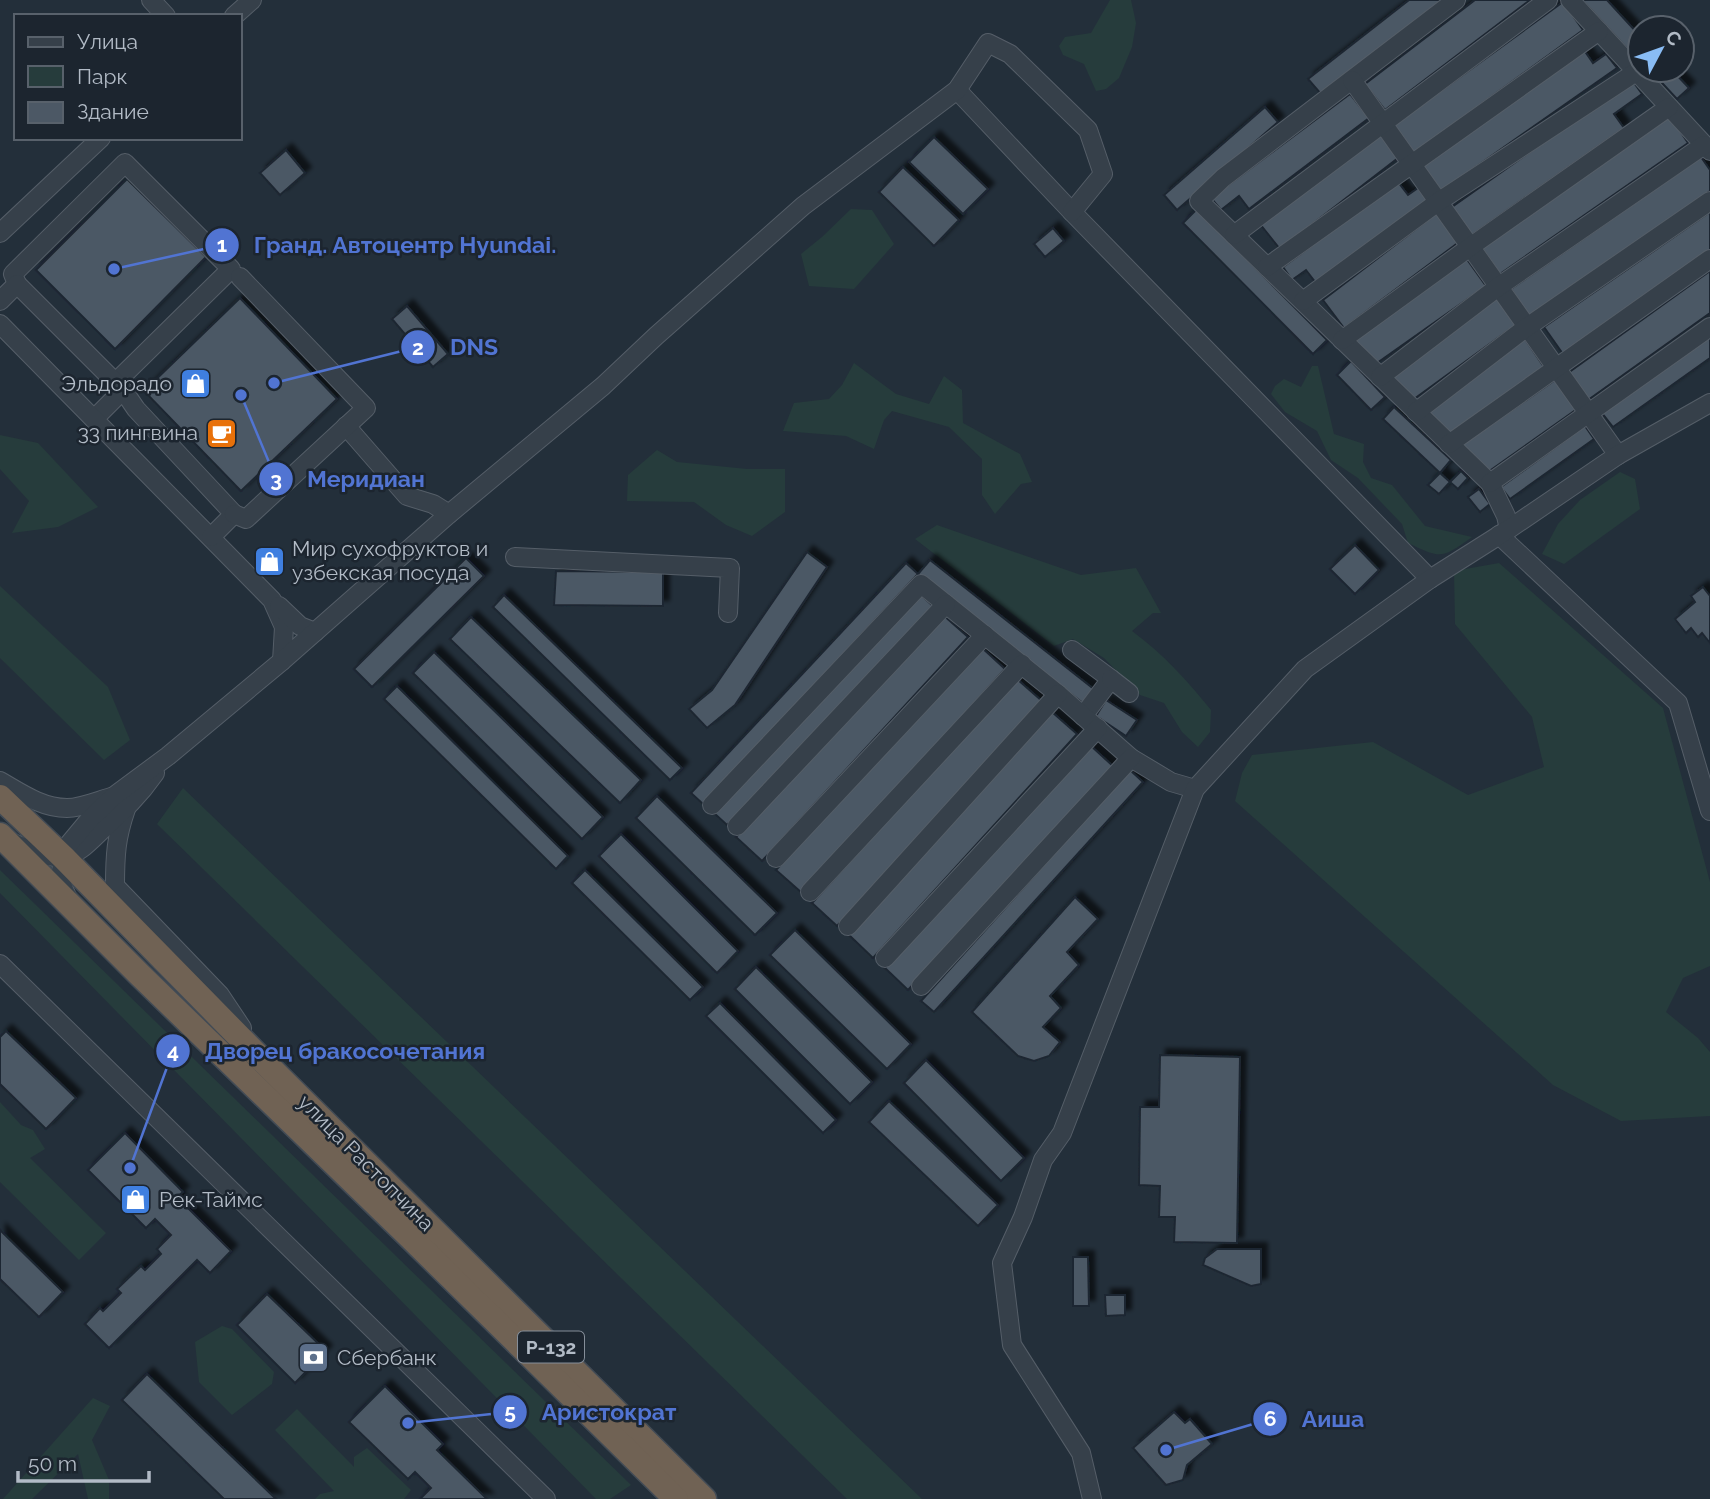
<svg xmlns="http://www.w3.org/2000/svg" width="1710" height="1499" font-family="Raleway,sans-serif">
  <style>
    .green { fill: #263c3c }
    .building { fill: #4c5865; stroke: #1e2731; stroke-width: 2; filter: url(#shadow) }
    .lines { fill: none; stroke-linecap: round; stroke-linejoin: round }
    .minor-casing { stroke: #555e68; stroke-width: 20 }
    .highway-casing { stroke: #424b55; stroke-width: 27 }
    .minor { stroke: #36404a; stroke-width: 18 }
    .highway { stroke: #706254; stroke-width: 24 }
    .labels { text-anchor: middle; stroke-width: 5; stroke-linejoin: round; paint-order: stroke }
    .shield { fill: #1c252f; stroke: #858e99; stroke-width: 2 }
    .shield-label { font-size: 19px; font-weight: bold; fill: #b2bbc6 }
    .poi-label { font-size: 21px; fill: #b2bbc6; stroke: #1c252f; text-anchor: start }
    .street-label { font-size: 21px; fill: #b2bbc6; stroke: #1c252f }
    .leader { fill: none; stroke: #5174d2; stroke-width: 2.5 }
    .callout-dot { fill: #5174d2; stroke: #1c252f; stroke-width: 2.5 }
    .mark-label { font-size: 21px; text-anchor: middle; font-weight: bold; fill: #fff }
    .callout-label { font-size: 23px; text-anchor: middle; font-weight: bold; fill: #5174d2; stroke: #1c252f; stroke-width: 5; stroke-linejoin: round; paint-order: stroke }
  </style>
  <defs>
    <filter id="shadow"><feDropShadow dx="6" dy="-6" stdDeviation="2" flood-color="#0009"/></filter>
  </defs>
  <rect width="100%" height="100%" fill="#232f3a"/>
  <g class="green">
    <path d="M1110,0H1131L1136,23L1132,47L1119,78L1106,89L1096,91L1084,64L1063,55L1059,46L1065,37L1091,33Z"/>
    <path d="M851,209L872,210L894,244L854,289L809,286L801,254L822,237Z"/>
    <path d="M854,363L896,394L929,404L944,376L962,390L963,423L1020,454L1032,482L1021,484L995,514L982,495V459L949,427L892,411L884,420L874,449L846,436L783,431L794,403L829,399L842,385Z"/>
    <path d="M1312,366H1318L1334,434L1364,444L1363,462L1371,478L1392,485L1425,526L1472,537C1441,559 1442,559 1408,543L1402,524L1358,478L1331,460L1317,431L1285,412L1271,394L1275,386L1284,379L1301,387Z"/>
    <path d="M0,435L38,443L98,507L58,527L12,533L29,501L0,469Z"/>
    <path d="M657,450L677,462L747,469H785V512L752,536L726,525L694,502L627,501L628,475Z"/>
    <path d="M1620,472L1635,479L1640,509L1564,564L1542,554L1558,524L1580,500Z"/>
    <path d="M937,525L1081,575L1136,568L1161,613H1153L1132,631C1164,655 1186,679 1211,710L1210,732L1198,747L1182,732L1164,703L1140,695L1104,658L1073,639L1054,646L915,539Z"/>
    <path d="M1499,563L1663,708L1710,882V966L1683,978L1666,1012L1698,1038L1710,1052V1116L1621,1121L1553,1085L1235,801L1242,773L1252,755L1373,742L1468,795L1544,767L1532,717L1455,624L1454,571Z"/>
    <path d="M0,586L108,687L130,740L104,760L0,658Z"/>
    <path d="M183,788L922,1499H847L157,824Z"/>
    <path d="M0,870L631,1485L610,1499H596L0,893Z"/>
    <path d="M0,1102L21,1125L33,1130L45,1149L30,1158L106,1233L79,1260L0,1182Z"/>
    <path d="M222,1326L232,1329L274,1372L272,1384L232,1415L199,1382L195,1342Z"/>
    <path d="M93,1398L110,1406L92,1440L109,1480V1499H88L78,1454L32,1499H3Z"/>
    <path d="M297,1409L354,1467V1457L367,1448L411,1490L404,1499H315L320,1494L334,1491L275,1430Z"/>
  </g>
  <g class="building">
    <path d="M1409,0H1442L1321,94L1308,79Z"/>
    <path d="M1475,0H1530L1385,110L1365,84Z"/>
    <path d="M1582,0H1607L1640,36V51L1634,56Z"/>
    <path d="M1563,2L1583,30L1414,153L1394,125Z"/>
    <path d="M1584,50L1593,63L1606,54L1617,68L1440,192L1421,165Z"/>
    <path d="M1650,70H1672L1689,88L1677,99Z"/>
    <path d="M1632,80L1642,94L1614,114L1624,128L1472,235L1452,207Z"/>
    <path d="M1350,94L1369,118L1249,209L1239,196L1221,210L1211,198Z"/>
    <path d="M1265,107L1278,122L1177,210L1164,195Z"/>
    <path d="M1670,116L1688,143L1500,274L1481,247Z"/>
    <path d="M1379,133L1398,158L1280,249L1260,224Z"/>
    <path d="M934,137L988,189L963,214L909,162Z"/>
    <path d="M286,150L305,173L280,195L260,173Z"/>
    <path d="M1701,157L1710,170V191L1529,316L1511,289Z"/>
    <path d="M903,167L959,220L934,246L879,192Z"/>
    <path d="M127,179L206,257L115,349L36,270Z"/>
    <path d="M1398,182L1408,195L1418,188L1428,201L1316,283L1306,270L1292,280L1283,267Z"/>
    <path d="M1197,209L1327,340L1313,354L1183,223Z"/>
    <path d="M1710,212V252L1563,354L1544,327Z"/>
    <path d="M1437,213L1459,242L1344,328L1323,300Z"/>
    <path d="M1053,228L1064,241L1045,257L1034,244Z"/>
    <path d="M1466,258L1486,286L1377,363L1353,340Z"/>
    <path d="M1710,271V313L1588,400L1568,373Z"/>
    <path d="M1495,296L1517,324L1414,399L1391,375Z"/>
    <path d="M240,298L337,399L241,491L144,391Z"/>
    <path d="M407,306L448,354L433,367L392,319Z"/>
    <path d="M1710,336V358L1613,427L1602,413Z"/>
    <path d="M1525,339L1544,367L1448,436L1426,411Z"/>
    <path d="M1351,361L1385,397L1371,410L1337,375Z"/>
    <path d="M1555,380L1577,409L1488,472L1462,445Z"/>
    <path d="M1394,407L1451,460L1440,473L1383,419Z"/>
    <path d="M1585,426L1594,439L1510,499L1501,487Z"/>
    <path d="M1461,471L1468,478L1458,489L1450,482Z"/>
    <path d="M1440,473L1450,482L1439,494L1428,485Z"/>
    <path d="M1479,489L1490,504L1480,512L1468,497Z"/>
    <path d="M1355,545L1379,570L1355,594L1330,569Z"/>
    <path d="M807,552L827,567L735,705L707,728L689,709L712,690Z"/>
    <path d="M466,558L484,576L372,687L354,669Z"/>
    <path d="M930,560L1095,690L1084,704L918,574Z"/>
    <path d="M906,563L918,574L703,804L691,793Z"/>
    <path d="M556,571L663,572V606L554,605Z"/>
    <path d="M1703,587L1710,596V643L1702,633L1698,637L1691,628L1686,633L1675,619L1695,602L1691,596Z"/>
    <path d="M920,594L933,606L727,825L714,813Z"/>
    <path d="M504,595L682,768L670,780L493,607Z"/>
    <path d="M942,614L968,637L762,861L736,837Z"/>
    <path d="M471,617L641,780L620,803L450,639Z"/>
    <path d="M980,646L1005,669L802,893L776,870Z"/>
    <path d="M434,652L603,817L582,839L413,673Z"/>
    <path d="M1017,679L1042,701L837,926L812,903Z"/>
    <path d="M397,686L568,856L556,869L384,699Z"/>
    <path d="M1106,700L1137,720L1126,736L1096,716Z"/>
    <path d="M1052,712L1077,734L873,958L849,935Z"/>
    <path d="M1090,745L1114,767L908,990L885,968Z"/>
    <path d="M1130,770L1143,782L934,1012L921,1001Z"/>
    <path d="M657,796L777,913L755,935L636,818Z"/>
    <path d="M621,834L738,951L717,973L599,856Z"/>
    <path d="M585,870L703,987L690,1000L572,883Z"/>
    <path d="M1075,897L1098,919L1067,952L1079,965L1050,996L1061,1008L1043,1027L1060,1042L1049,1056L1034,1061L1018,1056L972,1012Z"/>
    <path d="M795,930L911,1044L887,1069L770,955Z"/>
    <path d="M756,967L872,1082L850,1104L735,989Z"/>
    <path d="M720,1003L836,1120L823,1133L706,1016Z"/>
    <path d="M6,1031L76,1098L46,1129L0,1084V1037Z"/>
    <path d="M1160,1055L1240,1057L1237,1243L1174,1242L1175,1217H1159L1160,1186L1139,1185L1140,1107H1159Z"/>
    <path d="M926,1060L1024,1158L1001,1181L904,1083Z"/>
    <path d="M889,1101L998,1205L978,1226L869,1122Z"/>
    <path d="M125,1133L183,1192L177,1197L231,1251L210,1273L197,1260L109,1348L85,1324L100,1308L103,1311L121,1293L117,1289L141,1266L145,1270L161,1254L157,1249L171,1235L155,1219L146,1228L88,1170Z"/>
    <path d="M0,1230L63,1292L39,1317L0,1279Z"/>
    <path d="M1217,1249H1261V1284L1251,1286L1203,1265L1205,1258Z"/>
    <path d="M1073,1257H1088L1089,1306H1073Z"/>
    <path d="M267,1294L326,1351L295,1383L237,1325Z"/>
    <path d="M1105,1295H1125V1315L1106,1316Z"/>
    <path d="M147,1374L196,1422L276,1499H224L122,1400Z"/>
    <path d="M385,1386L443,1444L437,1450L487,1499H420L431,1488L415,1472L408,1479L349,1422Z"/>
    <path d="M1174,1412L1185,1423L1190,1419L1212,1444L1187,1465L1183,1480L1166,1485L1133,1448Z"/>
  </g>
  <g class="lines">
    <defs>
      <g id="minor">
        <path d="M151,0L166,16"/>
        <path d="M1456,0L1223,178L1199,201L1490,483L1506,516L1509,529"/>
        <path d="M1570,0L1710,151"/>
        <path d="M234,16L252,0"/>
        <path d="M1352,80L1618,455"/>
        <path d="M957,90L1072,212L1430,579"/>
        <path d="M0,233L101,138"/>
        <path d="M1234,235L1548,0"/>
        <path d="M1267,267L1599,31"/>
        <path d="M17,284L13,274L125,163L231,269L116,382"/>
        <path d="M0,301L17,284L123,390L94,419"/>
        <path d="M1303,301L1438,202L1636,72"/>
        <path d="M0,324L272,600L284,627L282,661"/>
        <path d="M1342,340L1470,247L1669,107"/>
        <path d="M1380,377L1498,287L1704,145"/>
        <path d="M123,390L136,409L234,514L211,537"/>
        <path d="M1416,412L1527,327L1710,201"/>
        <path d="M346,426L407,496L433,504L449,514"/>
        <path d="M1449,444L1710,259"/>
        <path d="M1490,483L1710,327"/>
        <path d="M234,514L246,519L366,408L240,277"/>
        <path d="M1499,535L1678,703L1710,811"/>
        <path d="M515,557L730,568L728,613"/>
        <path d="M279,606L300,626L315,632"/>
        <path d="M1072,650L1111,679L1083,716"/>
        <path d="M1111,679L1129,693"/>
        <path d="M0,781C21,793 42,808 67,808C81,808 97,801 111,797"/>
        <path d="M712,805L921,584L1058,694L1131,758L1171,782L1195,789"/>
        <path d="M126,809C116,838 115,855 115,886L220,995L242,1028"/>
        <path d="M737,826L946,604"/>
        <path d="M10,842C25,847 47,859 63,857C79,855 92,839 103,829C124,810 139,796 155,773"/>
        <path d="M776,858L985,635"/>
        <path d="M810,892L1022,664"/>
        <path d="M68,899L60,880L63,857L69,844L89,820L114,796L168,756L282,661L449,514L603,386L656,336L803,206L957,90L988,43L1010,54L1088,130L1103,174L1072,212"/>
        <path d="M848,926L1058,694"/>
        <path d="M885,958L1098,728"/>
        <path d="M0,964L546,1499"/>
        <path d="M921,986L1131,758"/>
        <path d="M1092,1499L1081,1453L1012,1345L1002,1263L1023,1217L1043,1160L1062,1133L1195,789L1305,669L1430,579L1509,529L1618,455L1710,403"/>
      </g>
      <g id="highway">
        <path d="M0,797L63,857L262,1060L704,1499"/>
        <path d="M0,835L140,975L412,1239L676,1499"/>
      </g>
    </defs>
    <use href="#minor" class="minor-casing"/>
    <use href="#highway" class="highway-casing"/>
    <use href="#minor" class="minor"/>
    <use href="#highway" class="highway"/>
  </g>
  <defs>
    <symbol id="shop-square" viewBox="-11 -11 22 22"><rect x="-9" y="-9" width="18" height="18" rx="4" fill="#3f7fe0" stroke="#1c252f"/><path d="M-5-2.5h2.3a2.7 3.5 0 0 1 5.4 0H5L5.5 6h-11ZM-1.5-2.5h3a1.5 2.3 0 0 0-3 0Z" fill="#fff"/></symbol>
    <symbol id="cafe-square" viewBox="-11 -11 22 22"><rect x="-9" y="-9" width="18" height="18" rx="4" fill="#e8710a" stroke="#1c252f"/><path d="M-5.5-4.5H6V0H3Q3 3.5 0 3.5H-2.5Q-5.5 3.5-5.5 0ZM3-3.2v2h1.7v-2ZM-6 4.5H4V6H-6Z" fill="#fff"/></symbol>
    <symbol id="bank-square" viewBox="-11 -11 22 22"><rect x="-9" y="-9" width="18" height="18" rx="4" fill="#5c6f8a" stroke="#1c252f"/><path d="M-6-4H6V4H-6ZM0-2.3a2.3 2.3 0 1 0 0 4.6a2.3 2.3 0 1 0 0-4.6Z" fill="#fff"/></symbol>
  </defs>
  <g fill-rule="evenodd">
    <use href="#shop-square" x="178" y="366" width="35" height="35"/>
    <use href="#cafe-square" x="204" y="416" width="35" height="35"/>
    <use href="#shop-square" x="252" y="544" width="35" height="35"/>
    <use href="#shop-square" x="118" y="1182" width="35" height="35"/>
    <use href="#bank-square" x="296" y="1340" width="35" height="35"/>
  </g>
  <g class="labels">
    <rect class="shield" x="518" y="1331.5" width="66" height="31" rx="5"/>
    <g class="shield-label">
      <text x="551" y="1354">Р-132</text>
    </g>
    <g class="poi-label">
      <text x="172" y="391" text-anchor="end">Эльдорадо</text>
      <text x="198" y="440" text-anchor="end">33 пингвина</text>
      <text x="292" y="556">Мир сухофруктов и<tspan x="292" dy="24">узбекская посуда</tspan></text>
      <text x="159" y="1207">Рек-Таймс</text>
      <text x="337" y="1365">Сбербанк</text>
    </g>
    <g class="street-label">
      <text transform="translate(366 1163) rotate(45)" y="7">улица Растопчина</text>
    </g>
  </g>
  <path class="leader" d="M114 269L222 245M274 383L418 347M241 395L276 479M130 1168L173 1051M408 1423L510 1412M1166 1450L1270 1419"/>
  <g class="callout-dot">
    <circle cx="114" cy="269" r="7"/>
    <circle cx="274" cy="383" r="7"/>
    <circle cx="241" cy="395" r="7"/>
    <circle cx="130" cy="1168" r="7"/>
    <circle cx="408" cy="1423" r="7"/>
    <circle cx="1166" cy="1450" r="7"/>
    <circle cx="222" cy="245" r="18"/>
    <circle cx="418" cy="347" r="18"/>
    <circle cx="276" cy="479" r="18"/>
    <circle cx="173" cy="1051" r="18"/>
    <circle cx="510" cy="1412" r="18"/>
    <circle cx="1270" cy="1419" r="18"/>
  </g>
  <g class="mark-label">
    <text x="222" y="252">1</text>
    <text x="418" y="355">2</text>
    <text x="276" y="487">3</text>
    <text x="173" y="1058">4</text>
    <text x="510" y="1419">5</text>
    <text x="1270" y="1426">6</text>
  </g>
  <g class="callout-label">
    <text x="405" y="253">Гранд. Автоцентр Hyundai.</text>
    <text x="474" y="355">DNS</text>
    <text x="366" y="487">Меридиан</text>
    <text x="345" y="1059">Дворец бракосочетания</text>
    <text x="609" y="1420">Аристократ</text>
    <text x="1333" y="1427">Аиша</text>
  </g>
  <rect x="14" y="14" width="228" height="126" fill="#1c252f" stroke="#58616b" stroke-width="2"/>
  <rect x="28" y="37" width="35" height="10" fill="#36404a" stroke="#58616b" stroke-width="2"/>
  <text x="77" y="49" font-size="21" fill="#b2bbc6">Улица</text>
  <rect x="28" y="66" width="35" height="21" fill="#263c3c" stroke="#58616b" stroke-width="2"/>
  <text x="77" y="84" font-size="21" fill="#b2bbc6">Парк</text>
  <rect x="28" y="102" width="35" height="21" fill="#4c5865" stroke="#58616b" stroke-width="2"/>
  <text x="77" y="119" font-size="21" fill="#b2bbc6">Здание</text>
  <g transform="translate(1661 49) rotate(49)"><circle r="33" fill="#1c252f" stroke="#58616b" stroke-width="2"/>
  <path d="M0-5L12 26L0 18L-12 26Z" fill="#89bcf4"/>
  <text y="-10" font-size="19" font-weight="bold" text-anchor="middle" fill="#b2bbc6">С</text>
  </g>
  <path d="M18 1471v10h131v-10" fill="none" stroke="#b2bbc6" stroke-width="3.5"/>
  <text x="28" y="1471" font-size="21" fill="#b2bbc6" stroke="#1c252f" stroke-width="5" paint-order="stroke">50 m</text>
</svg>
